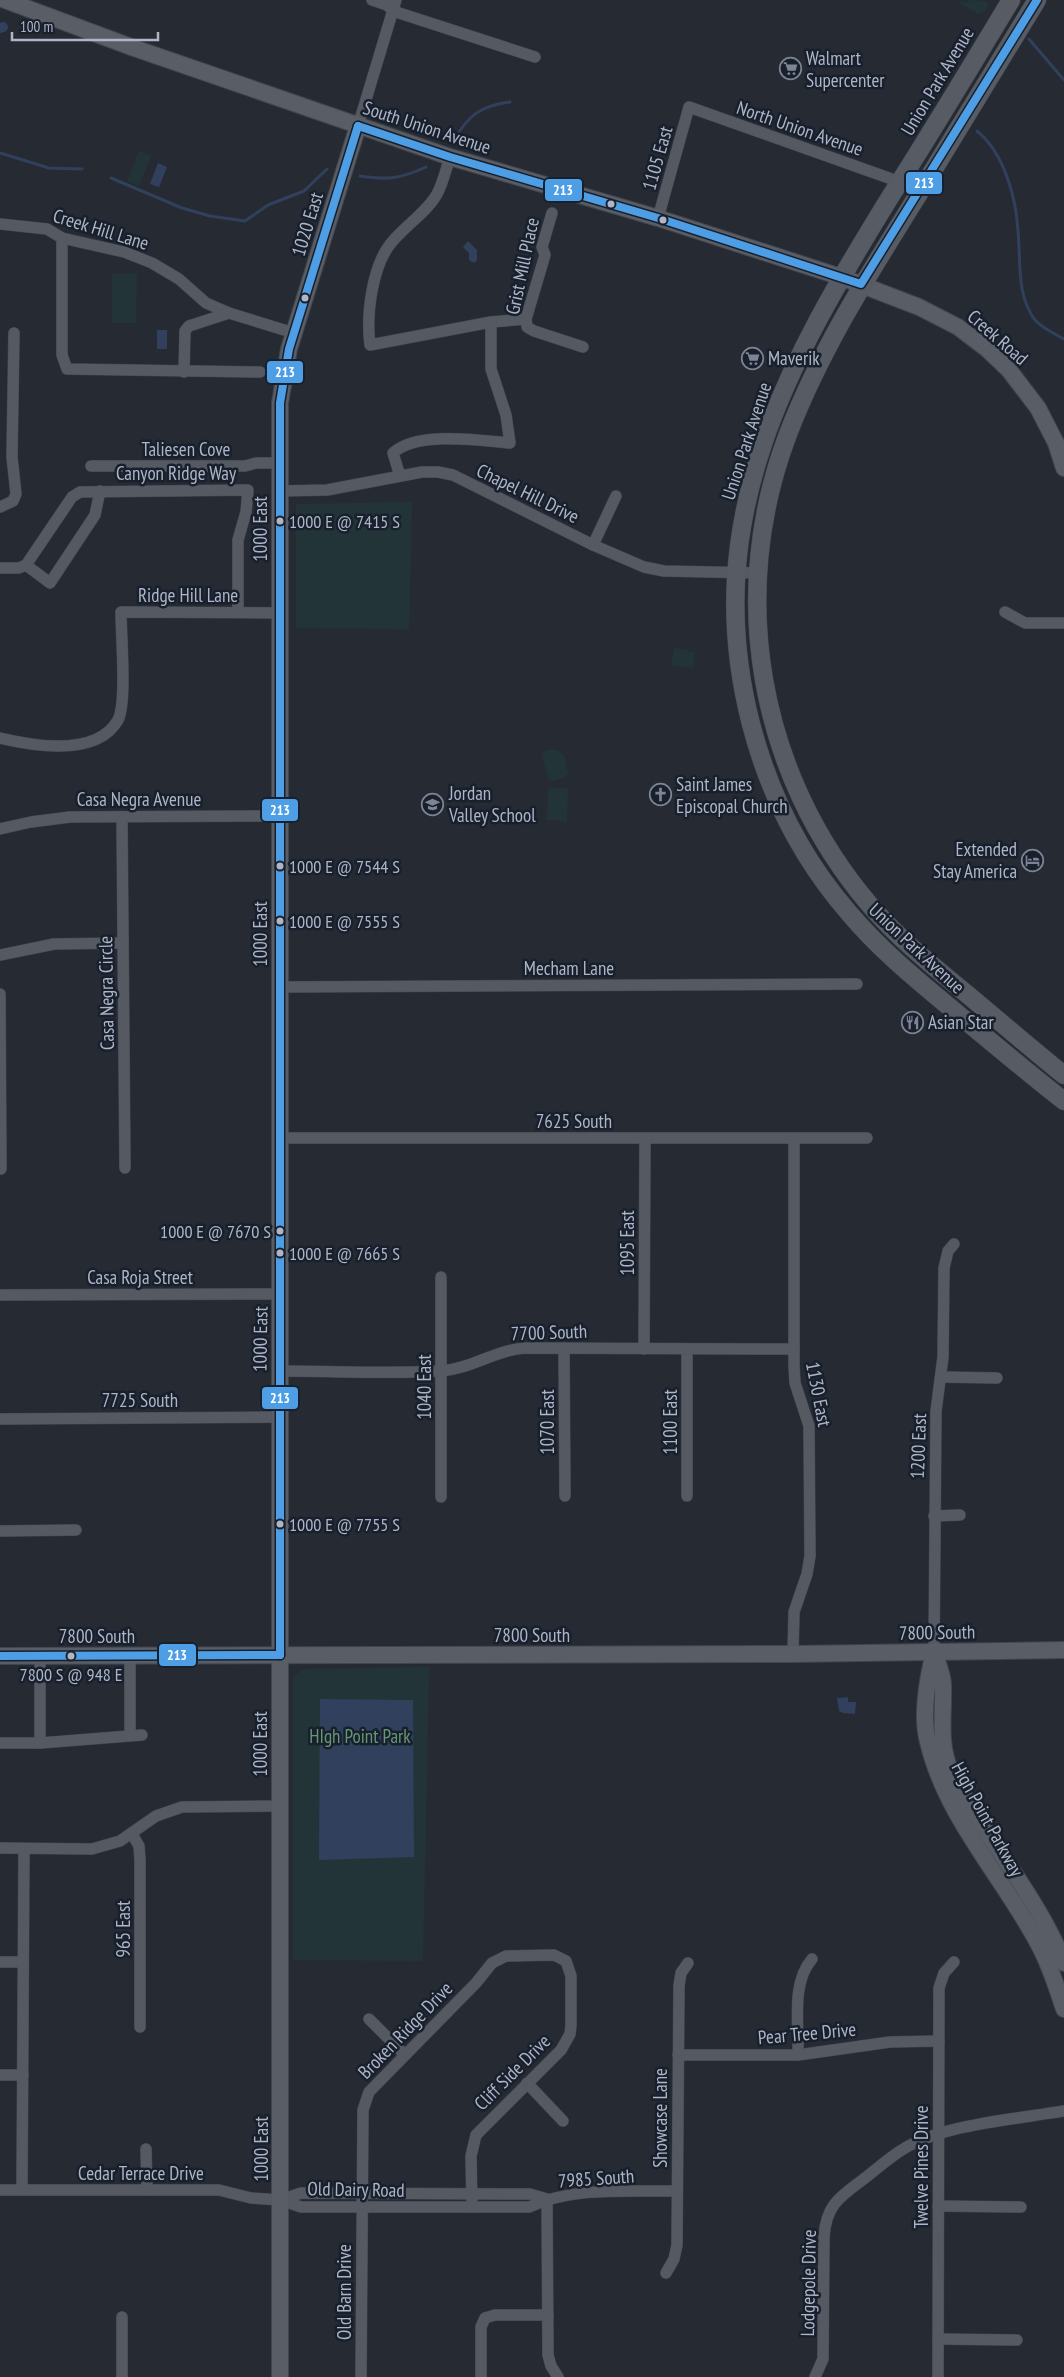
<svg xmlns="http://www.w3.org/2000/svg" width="1064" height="2377" font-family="'PT Sans Narrow',sans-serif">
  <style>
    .green { fill: #233439 }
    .water { fill: #31405d }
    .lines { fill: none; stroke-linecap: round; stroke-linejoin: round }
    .stream { stroke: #31405d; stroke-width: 3 }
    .canal { stroke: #31405d; stroke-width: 10 }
    .street-casing { stroke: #42454c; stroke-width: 12 }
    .secondary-casing { stroke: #42454c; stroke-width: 18 }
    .primary-casing { stroke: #434750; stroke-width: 19 }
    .street { stroke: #555962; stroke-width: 11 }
    .secondary { stroke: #595d66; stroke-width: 16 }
    .primary { stroke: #575b64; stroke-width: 18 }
    .bus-1-casing { stroke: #19202d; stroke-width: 11 }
    .bus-1 { stroke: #4d9ee5; stroke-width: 8 }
    .bus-dot { fill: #aeb5c6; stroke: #19202d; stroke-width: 2 }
    .labels { text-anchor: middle; stroke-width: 5; stroke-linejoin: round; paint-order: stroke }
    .bus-label { font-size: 18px; fill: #aeb5c6; stroke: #19202d; text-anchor: start }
    .poi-label { font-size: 19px; fill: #aeb5c6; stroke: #19202d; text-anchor: start }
    .street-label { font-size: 19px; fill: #aeb5c6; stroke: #19202d }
    .park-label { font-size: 19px; fill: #659774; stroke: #19202d }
    .line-badge { stroke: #19202d; stroke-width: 2 }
    .badge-label { font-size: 14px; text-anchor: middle; font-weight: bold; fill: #fff }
  </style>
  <rect width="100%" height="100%" fill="#262a33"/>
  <g class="green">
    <path d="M968,0L989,2L985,11L978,14L960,3L961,1L967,3Z"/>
    <path d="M139,151L151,156L139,186L127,181Z"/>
    <path d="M112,274H137L136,323H112Z"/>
    <path d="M412,502L409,629L296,628V504Z"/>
    <path d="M674,648L695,652L693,668L671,665Z"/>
    <path d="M548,750H557L564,755L568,772L565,777L553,781L549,780L541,753Z"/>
    <path d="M548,788H568L567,821L547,820Z"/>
    <path d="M429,1667L423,1961L293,1960V1678L303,1669Z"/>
  </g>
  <g class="water">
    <path d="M158,163L167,167L159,187L150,184Z"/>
    <path d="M468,241L477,250V260L474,263L469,260V253L463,247Z"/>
    <rect x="157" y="330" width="10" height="19"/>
    <path d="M848,1697V1702H856L855,1714L843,1713L839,1711L837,1698Z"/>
    <path d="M320,1699L413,1700L414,1857L319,1860Z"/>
  </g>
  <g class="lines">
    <g class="stream">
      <path d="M1029,39L1064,80"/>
      <path d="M977,131C1004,153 1016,197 1018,231C1021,261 1016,295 1035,320C1042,328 1055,334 1064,339"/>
      <path d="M453,142C468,115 480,106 510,102"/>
      <path d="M0,153L49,168L82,169"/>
      <path d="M360,176C388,180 400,179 426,167"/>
      <path d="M111,178L182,208L210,216L245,221L268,205L304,191L327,169"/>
    </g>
    <path class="canal" d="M0,28L3,27"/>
    <defs>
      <g id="street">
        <path d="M372,0L387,5L393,11L535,57"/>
        <path d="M358,126L396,0"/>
        <path d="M450,157C446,169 443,183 437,194C427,212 406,225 392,242C372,265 366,315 370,345L491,322L526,319"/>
        <path d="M552,213L542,247L545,255L526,319L527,327L534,331L583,347"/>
        <path d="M658,218L689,107L900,182"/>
        <path d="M0,224L47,229L62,238L124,252L152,263L179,279L206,303L229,313L294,333"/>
        <path d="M62,238V355L67,369L260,372"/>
        <path d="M184,372L185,331L189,326L229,313"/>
        <path d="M91,466H245L256,463H280"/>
        <path d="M400,476L393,453C417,431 478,440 510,443L506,415L491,369V322"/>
        <path d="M280,491L327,490L422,472H438L453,475L593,545L644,567L664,571L757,573"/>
        <path d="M0,507L13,501L16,494L12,457L14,333"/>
        <path d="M593,545L616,496"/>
        <path d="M26,565L50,583L95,515L100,491"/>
        <path d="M0,568H19L26,565L72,497L80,492L248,490L246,512L238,540V612"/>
        <path d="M1005,612L1025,623H1064"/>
        <path d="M0,738C34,746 97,757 118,720C127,703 121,635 121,612L280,613"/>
        <path d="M122,817L125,1168"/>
        <path d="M0,829L31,822L70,817L280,816"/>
        <path d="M0,955L54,944L123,943"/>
        <path d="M280,987L857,984"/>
        <path d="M0,994L1,1169"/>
        <path d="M281,1138H867"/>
        <path d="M441,1277V1497"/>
        <path d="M0,1295L281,1294"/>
        <path d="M564,1348L565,1496"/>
        <path d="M644,1349L645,1138"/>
        <path d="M687,1349V1496"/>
        <path d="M280,1371C333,1371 388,1374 441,1371C471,1369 495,1350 525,1348L794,1349"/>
        <path d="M941,1377L997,1378"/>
        <path d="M0,1419L280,1417"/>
        <path d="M934,1516L960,1515"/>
        <path d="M0,1531L76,1530"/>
        <path d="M934,1652L936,1411L943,1357L944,1268L948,1251L954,1244"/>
        <path d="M793,1654L794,1612L807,1574L810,1556L809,1426L795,1383L794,1366V1138"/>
        <path d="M40,1656V1743"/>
        <path d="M130,1656V1735"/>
        <path d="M0,1743H40L142,1735"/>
        <path d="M132,1834L139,1846L140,1860V2027"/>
        <path d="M0,1848L92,1849L120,1841L156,1816L182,1807L280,1806"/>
        <path d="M0,1962H23"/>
        <path d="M369,2019L404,2054"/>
        <path d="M678,2055H798L890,2042L939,2041"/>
        <path d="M798,2055C799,2024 791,1983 812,1959"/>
        <path d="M0,2075H23"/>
        <path d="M527,2083L563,2121"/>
        <path d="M146,2149L147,2190"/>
        <path d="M0,2190H219L251,2198L281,2200L301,2193L530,2194L547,2199"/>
        <path d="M22,2190L24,1849"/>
        <path d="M547,2199L548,2355L551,2366L558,2377"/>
        <path d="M281,2200L301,2207H529C575,2186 628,2192 677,2191"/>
        <path d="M938,2206L1021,2207"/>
        <path d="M666,2273L674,2259L677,2245L679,1986L681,1973L688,1963"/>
        <path d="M938,2339L1017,2340"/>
        <path d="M122,2377V2317"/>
        <path d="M361,2377L363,2110L369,2092L476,1983L492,1963L506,1956L554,1955L566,1961L571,1976V2025L570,2034L561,2050L476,2135L471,2156L472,2207"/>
        <path d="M481,2377V2327L485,2318L495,2315H548"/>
        <path d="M815,2377L823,2359L824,2237C826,2204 841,2196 865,2178C878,2168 891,2156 905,2148C946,2124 1017,2119 1064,2111"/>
        <path d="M938,2377L939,1988L944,1973L954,1962"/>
      </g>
      <g id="secondary">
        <path d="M5,0L134,48L450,157L658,218L841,277L919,307L958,327L987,349L1009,370L1038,408L1056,443L1064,468"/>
        <path d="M934,1652C928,1677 921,1717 928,1742C946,1818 1004,1878 1039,1945C1050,1965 1057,1988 1064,2009"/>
        <path d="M934,1652C937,1662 943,1674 943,1685C944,1715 938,1744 951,1772C984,1838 1036,1893 1064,1963"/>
        <path d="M0,1656L793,1654L1064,1650"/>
        <path d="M280,2377V403L289,349L358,126"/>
      </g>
      <g id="primary">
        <path d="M1011,0C972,65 933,130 892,194C788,362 698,519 751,724C769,793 802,859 849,913C880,950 917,980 953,1010C990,1041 1027,1072 1064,1101"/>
        <path d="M1037,0C998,63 960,127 921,190C872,269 822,346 788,434C727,594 758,773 869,904C896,936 929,963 962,990C996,1018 1029,1047 1064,1075"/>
      </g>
    </defs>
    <use href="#street" class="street-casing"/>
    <use href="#secondary" class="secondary-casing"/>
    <use href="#primary" class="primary-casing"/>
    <use href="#street" class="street"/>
    <use href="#secondary" class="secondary"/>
    <use href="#primary" class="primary"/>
    <defs>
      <g id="bus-1">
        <path d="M358,126L450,157L658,218L861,284L1037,0"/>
        <path d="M280,1655V403L289,349L358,126"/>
        <path d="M0,1656L280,1655"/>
      </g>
    </defs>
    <use href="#bus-1" class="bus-1-casing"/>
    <use href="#bus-1" class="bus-1"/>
  </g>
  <defs>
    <symbol id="supermarket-ring" viewBox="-11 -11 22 22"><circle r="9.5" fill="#19202d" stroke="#7e8493" stroke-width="1.5"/><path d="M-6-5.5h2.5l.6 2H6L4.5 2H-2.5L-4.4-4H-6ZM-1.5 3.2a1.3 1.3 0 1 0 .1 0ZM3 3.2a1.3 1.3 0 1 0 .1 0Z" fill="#7e8493"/></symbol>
    <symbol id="church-ring" viewBox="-11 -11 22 22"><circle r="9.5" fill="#19202d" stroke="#7e8493" stroke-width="1.5"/><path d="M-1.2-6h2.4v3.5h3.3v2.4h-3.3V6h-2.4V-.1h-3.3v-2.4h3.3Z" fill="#7e8493"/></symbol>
    <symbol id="school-ring" viewBox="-11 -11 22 22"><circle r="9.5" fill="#19202d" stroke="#7e8493" stroke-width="1.5"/><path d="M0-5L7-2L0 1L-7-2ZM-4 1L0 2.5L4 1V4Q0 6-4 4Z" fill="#7e8493"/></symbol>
    <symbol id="hotel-ring" viewBox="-11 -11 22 22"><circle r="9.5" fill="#19202d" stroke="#7e8493" stroke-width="1.5"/><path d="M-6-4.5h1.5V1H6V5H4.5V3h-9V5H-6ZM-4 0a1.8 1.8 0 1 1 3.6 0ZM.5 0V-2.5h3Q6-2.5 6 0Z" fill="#7e8493"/></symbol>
    <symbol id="restaurant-ring" viewBox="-11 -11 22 22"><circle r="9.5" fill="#19202d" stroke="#7e8493" stroke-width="1.5"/><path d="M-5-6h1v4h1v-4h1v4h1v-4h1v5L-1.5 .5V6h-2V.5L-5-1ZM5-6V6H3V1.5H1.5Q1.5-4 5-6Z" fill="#7e8493"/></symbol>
  </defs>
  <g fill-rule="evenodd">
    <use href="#supermarket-ring" x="778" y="56" width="25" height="25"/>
    <use href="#supermarket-ring" x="740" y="346" width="25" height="25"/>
    <use href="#church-ring" x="648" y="782" width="25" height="25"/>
    <use href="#school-ring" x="420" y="792" width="25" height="25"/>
    <use href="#hotel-ring" x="1020" y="848" width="25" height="25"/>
    <use href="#restaurant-ring" x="900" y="1010" width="25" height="25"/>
  </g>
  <g class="bus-dot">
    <circle cx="611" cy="204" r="4.5"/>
    <circle cx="663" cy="220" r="4.5"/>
    <circle cx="305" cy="298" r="4.5"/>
    <circle cx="280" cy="521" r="4.5"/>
    <circle cx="280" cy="866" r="4.5"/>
    <circle cx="280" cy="921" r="4.5"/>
    <circle cx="280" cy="1231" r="4.5"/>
    <circle cx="280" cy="1253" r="4.5"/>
    <circle cx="280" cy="1524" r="4.5"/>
    <circle cx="71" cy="1656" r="4.5"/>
  </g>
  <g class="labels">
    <g class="bus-label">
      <text x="289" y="528">1000 E @ 7415 S</text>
      <text x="289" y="873">1000 E @ 7544 S</text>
      <text x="289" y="928">1000 E @ 7555 S</text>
      <text x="271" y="1238" text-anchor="end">1000 E @ 7670 S</text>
      <text x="289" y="1260">1000 E @ 7665 S</text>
      <text x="289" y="1531">1000 E @ 7755 S</text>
      <text x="71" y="1681" text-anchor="middle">7800 S @ 948 E</text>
    </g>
    <g class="poi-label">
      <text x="806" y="65">Walmart<tspan x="806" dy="22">Supercenter</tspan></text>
      <text x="768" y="365">Maverik</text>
      <text x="676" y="791">Saint James<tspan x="676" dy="22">Episcopal Church</tspan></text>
      <text x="449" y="800">Jordan<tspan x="449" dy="22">Valley School</tspan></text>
      <text x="1017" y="856" text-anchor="end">Extended<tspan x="1017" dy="22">Stay America</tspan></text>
      <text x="928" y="1029">Asian Star</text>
    </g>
    <g class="street-label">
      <text transform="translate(937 81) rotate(-59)" y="7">Union Park Avenue</text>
      <text transform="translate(427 127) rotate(18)" y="7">South Union Avenue</text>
      <text transform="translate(800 128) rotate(19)" y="7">North Union Avenue</text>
      <text transform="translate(657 158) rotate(-74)" y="7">1105 East</text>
      <text transform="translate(307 224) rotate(-73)" y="7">1020 East</text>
      <text transform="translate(101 229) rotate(17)" y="7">Creek Hill Lane</text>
      <text transform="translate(522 266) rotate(-78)" y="7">Grist Mill Place</text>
      <text transform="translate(998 337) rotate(41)" y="7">Creek Road</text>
      <text transform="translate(746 441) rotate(-72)" y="7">Union Park Avenue</text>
      <text x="186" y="456">Taliesen Cove</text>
      <text x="176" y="480">Canyon Ridge Way</text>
      <text transform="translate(528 493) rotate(26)" y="7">Chapel Hill Drive</text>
      <text transform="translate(260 529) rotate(-90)" y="7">1000 East</text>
      <text x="188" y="602">Ridge Hill Lane</text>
      <text x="139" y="806">Casa Negra Avenue</text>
      <text transform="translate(260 934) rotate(-90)" y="7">1000 East</text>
      <text transform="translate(917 948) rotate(43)" y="7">Union Park Avenue</text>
      <text x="569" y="975">Mecham Lane</text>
      <text transform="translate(106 993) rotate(-91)" y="7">Casa Negra Circle</text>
      <text x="574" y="1128">7625 South</text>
      <text transform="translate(627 1243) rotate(-90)" y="7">1095 East</text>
      <text x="140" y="1284">Casa Roja Street</text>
      <text transform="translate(549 1332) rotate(-2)" y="7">7700 South</text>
      <text transform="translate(260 1339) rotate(-89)" y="7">1000 East</text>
      <text transform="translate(424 1387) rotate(-90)" y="7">1040 East</text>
      <text transform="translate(819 1394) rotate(79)" y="7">1130 East</text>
      <text x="140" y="1407">7725 South</text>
      <text transform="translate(547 1422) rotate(-90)" y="7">1070 East</text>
      <text transform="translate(670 1422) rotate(-90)" y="7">1100 East</text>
      <text transform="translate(918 1446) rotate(-88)" y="7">1200 East</text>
      <text transform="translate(937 1632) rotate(-1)" y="7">7800 South</text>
      <text x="532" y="1642">7800 South</text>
      <text x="97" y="1643">7800 South</text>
      <text transform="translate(260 1744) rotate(-90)" y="7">1000 East</text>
      <text transform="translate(988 1819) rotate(61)" y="7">High Point Parkway</text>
      <text transform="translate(123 1929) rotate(-90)" y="7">965 East</text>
      <text transform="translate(405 2030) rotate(-46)" y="7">Broken Ridge Drive</text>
      <text transform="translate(807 2033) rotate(-5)" y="7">Pear Tree Drive</text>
      <text transform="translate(512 2072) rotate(-45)" y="7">Cliff Side Drive</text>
      <text transform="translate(660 2118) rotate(-90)" y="7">Showcase Lane</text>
      <text transform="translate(261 2149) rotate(-90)" y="7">1000 East</text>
      <text transform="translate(921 2167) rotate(-90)" y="7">Twelve Pines Drive</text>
      <text x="141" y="2180">Cedar Terrace Drive</text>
      <text transform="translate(596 2178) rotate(-4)" y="7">7985 South</text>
      <text transform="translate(356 2189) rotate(1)" y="7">Old Dairy Road</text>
      <text transform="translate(808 2283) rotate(-89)" y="7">Lodgepole Drive</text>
      <text transform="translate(344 2292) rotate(-90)" y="7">Old Barn Drive</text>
    </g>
    <g class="park-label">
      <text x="360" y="1743">HIgh Point Park</text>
    </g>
  </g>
  <g class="line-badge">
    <rect x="905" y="171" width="38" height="24" rx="5" fill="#4d9ee5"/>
    <rect x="544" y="178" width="39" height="24" rx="5" fill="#4d9ee5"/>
    <rect x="266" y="360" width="38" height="24" rx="5" fill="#4d9ee5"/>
    <rect x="261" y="798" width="38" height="24" rx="5" fill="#4d9ee5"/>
    <rect x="261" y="1386" width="38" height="24" rx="5" fill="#4d9ee5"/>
    <rect x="158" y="1643" width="39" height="24" rx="5" fill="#4d9ee5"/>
  </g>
  <g class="badge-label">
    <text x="924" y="188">213</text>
    <text x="563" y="195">213</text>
    <text x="285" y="377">213</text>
    <text x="280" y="815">213</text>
    <text x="280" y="1403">213</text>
    <text x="177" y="1660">213</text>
  </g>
  <path d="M12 32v8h146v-8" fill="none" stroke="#aeb5c6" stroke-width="2.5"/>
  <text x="20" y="32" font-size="15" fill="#aeb5c6" stroke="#19202d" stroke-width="4" paint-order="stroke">100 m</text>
</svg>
